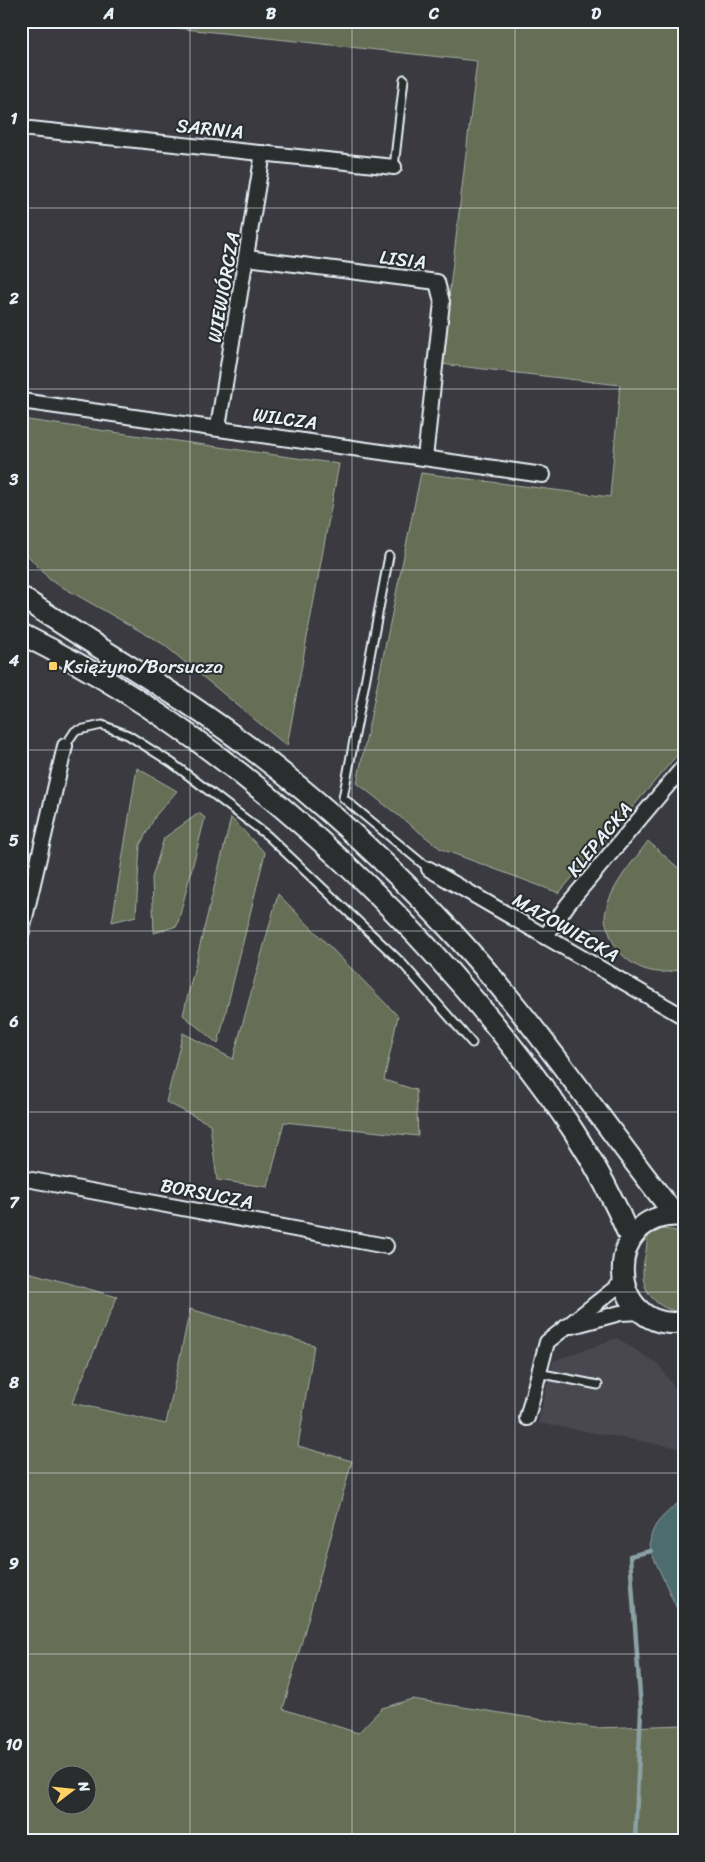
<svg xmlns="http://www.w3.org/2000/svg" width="705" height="1862" font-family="Sriracha,sans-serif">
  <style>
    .built { fill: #484750 }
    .green { fill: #666e54; stroke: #a7b0a6; fill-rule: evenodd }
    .water { fill: #4d6c6e; stroke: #8ba1a5 }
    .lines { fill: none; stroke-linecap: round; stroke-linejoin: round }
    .stream { stroke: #8ba1a5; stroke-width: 4.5 }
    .service-casing { stroke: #e8f1f8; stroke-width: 11 }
    .minor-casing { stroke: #e8f1f8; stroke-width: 18 }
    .secondary-casing { stroke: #e8f1f8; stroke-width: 24 }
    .service { stroke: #2a2d2e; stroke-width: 7 }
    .minor { stroke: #2a2d2e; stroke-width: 14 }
    .secondary { stroke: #2a2d2e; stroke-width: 20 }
    .grid { fill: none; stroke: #e8f1f8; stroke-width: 1; stroke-opacity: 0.55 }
    .poi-dot { fill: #ffd166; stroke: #2a2d2e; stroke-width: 2 }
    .labels { text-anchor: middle; stroke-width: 4; stroke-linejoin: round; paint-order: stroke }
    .street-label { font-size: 19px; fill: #e8f1f8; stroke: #2a2d2e }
    .poi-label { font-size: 19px; fill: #e8f1f8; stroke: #2a2d2e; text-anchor: start }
    .neatline { fill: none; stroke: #e8f1f8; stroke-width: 2 }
    .grid-label { font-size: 16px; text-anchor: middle; font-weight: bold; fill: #e8f1f8 }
  </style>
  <rect width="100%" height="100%" fill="#3a3a40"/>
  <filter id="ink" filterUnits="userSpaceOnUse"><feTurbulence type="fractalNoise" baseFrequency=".02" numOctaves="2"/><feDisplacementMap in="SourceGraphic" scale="10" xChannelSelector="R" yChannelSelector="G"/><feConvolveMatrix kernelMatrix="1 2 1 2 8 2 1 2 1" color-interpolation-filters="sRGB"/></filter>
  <g filter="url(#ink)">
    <path class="built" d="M617,1338L659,1365L684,1402V1437L680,1448L538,1423L553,1361Z"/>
    <g class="green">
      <path d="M113,21H684V747L559,893L441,849L357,783L421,473L610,497L620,385L441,364L477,61Z"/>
      <path d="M21,419L339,464L287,746L163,644L50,580L21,548Z"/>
      <path d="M137,768L177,791L156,815L140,845L136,916L112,922Z"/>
      <path d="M199,813L205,818L177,926L154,933L152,878L164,838Z"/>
      <path d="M231,818L265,853L218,1044L183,1015Z"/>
      <path d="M648,841L684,873V967C654,982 618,963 609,932C607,927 605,922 605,917C608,888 632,864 648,841Z"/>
      <path d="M278,894L398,1016L384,1080L416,1090L418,1136L284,1122L268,1187L217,1180L210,1124L166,1102L183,1033L233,1059Z"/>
      <path d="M663,1229L684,1232V1312C662,1312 642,1295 643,1272C643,1260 648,1249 647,1236Z"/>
      <path d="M21,1270L117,1297L72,1403L166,1424L190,1309L314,1345L298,1446L352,1461L283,1709L358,1733L382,1708L412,1699L595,1728L684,1725V1841H21ZM58,1774H88V1804H58Z"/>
    </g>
    <path class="water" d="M684,1498V1611L679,1613L651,1552C646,1525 666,1514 684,1498Z"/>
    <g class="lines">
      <path class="stream" d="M635,1841L641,1710L630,1556L651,1551"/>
      <defs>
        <g id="service">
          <path d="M394,167L404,79"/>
          <path d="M389,556L343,798L429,869"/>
          <path d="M65,746L75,731L102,725L128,735L172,763L268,836L402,963L472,1043"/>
          <path d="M538,1373L598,1385"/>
        </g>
        <g id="minor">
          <path d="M21,128L394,167"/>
          <path d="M247,258L437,282L442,302L425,458"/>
          <path d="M21,401L543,475"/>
          <path d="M218,427L263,153"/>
          <path d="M429,869L684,1017"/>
          <path d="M21,935L65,746"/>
          <path d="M545,937L568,904L684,766"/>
          <path d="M21,1178L386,1246"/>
          <path d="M572,1326L620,1313L642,1312"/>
          <path d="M527,1418L547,1342L623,1282"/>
        </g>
        <g id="secondary">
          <path d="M21,597C76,634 132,667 187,703C283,767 373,847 452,932C534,1020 600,1120 675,1215"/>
          <path d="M21,634C205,724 376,876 503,1035C556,1102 597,1158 630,1238"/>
          <path d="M684,1216C600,1207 605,1335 684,1322"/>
        </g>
      </defs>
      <use href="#service" class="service-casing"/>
      <use href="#minor" class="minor-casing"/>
      <use href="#secondary" class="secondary-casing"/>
      <use href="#service" class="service"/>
      <use href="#minor" class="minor"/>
      <use href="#secondary" class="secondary"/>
    </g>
  </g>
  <path class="grid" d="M190,21V1841M352,21V1841M515,21V1841M21,208H684M21,389H684M21,570H684M21,750H684M21,931H684M21,1112H684M21,1292H684M21,1473H684M21,1654H684"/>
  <rect class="poi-dot" x="48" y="661" width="10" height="10" rx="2.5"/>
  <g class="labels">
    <g class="street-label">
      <text transform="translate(210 128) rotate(6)" y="7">SARNIA</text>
      <text transform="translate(403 259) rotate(7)" y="7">LISIA</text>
      <text transform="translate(223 287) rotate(-80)" y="7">WIEWIÓRCZA</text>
      <text transform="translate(285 418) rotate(8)" y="7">WILCZA</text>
      <text transform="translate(599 839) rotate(-50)" y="7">KLEPACKA</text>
      <text transform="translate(566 927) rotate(30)" y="7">MAZOWIECKA</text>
      <text transform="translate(207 1193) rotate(11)" y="7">BORSUCZA</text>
    </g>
    <g class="poi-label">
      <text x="63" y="673">Księżyno/Borsucza</text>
    </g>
  </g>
  <rect width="705" height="1862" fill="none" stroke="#2a2d2e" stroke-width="55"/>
  <g transform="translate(72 1790) rotate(74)"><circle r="24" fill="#2a2d2e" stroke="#767b7f"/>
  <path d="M0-4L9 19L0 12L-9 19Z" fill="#ffd166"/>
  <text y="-8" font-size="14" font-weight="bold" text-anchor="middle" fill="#e8f1f8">N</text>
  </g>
  <rect x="28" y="28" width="650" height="1806" class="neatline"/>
  <g class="grid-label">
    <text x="109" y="19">A</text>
    <text x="271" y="19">B</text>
    <text x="434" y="19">C</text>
    <text x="596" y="19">D</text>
    <text x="14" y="124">1</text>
    <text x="14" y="304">2</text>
    <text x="14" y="485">3</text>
    <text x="14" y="666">4</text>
    <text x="14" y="846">5</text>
    <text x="14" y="1027">6</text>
    <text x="14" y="1208">7</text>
    <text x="14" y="1388">8</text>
    <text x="14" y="1569">9</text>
    <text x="14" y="1750">10</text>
  </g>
</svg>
